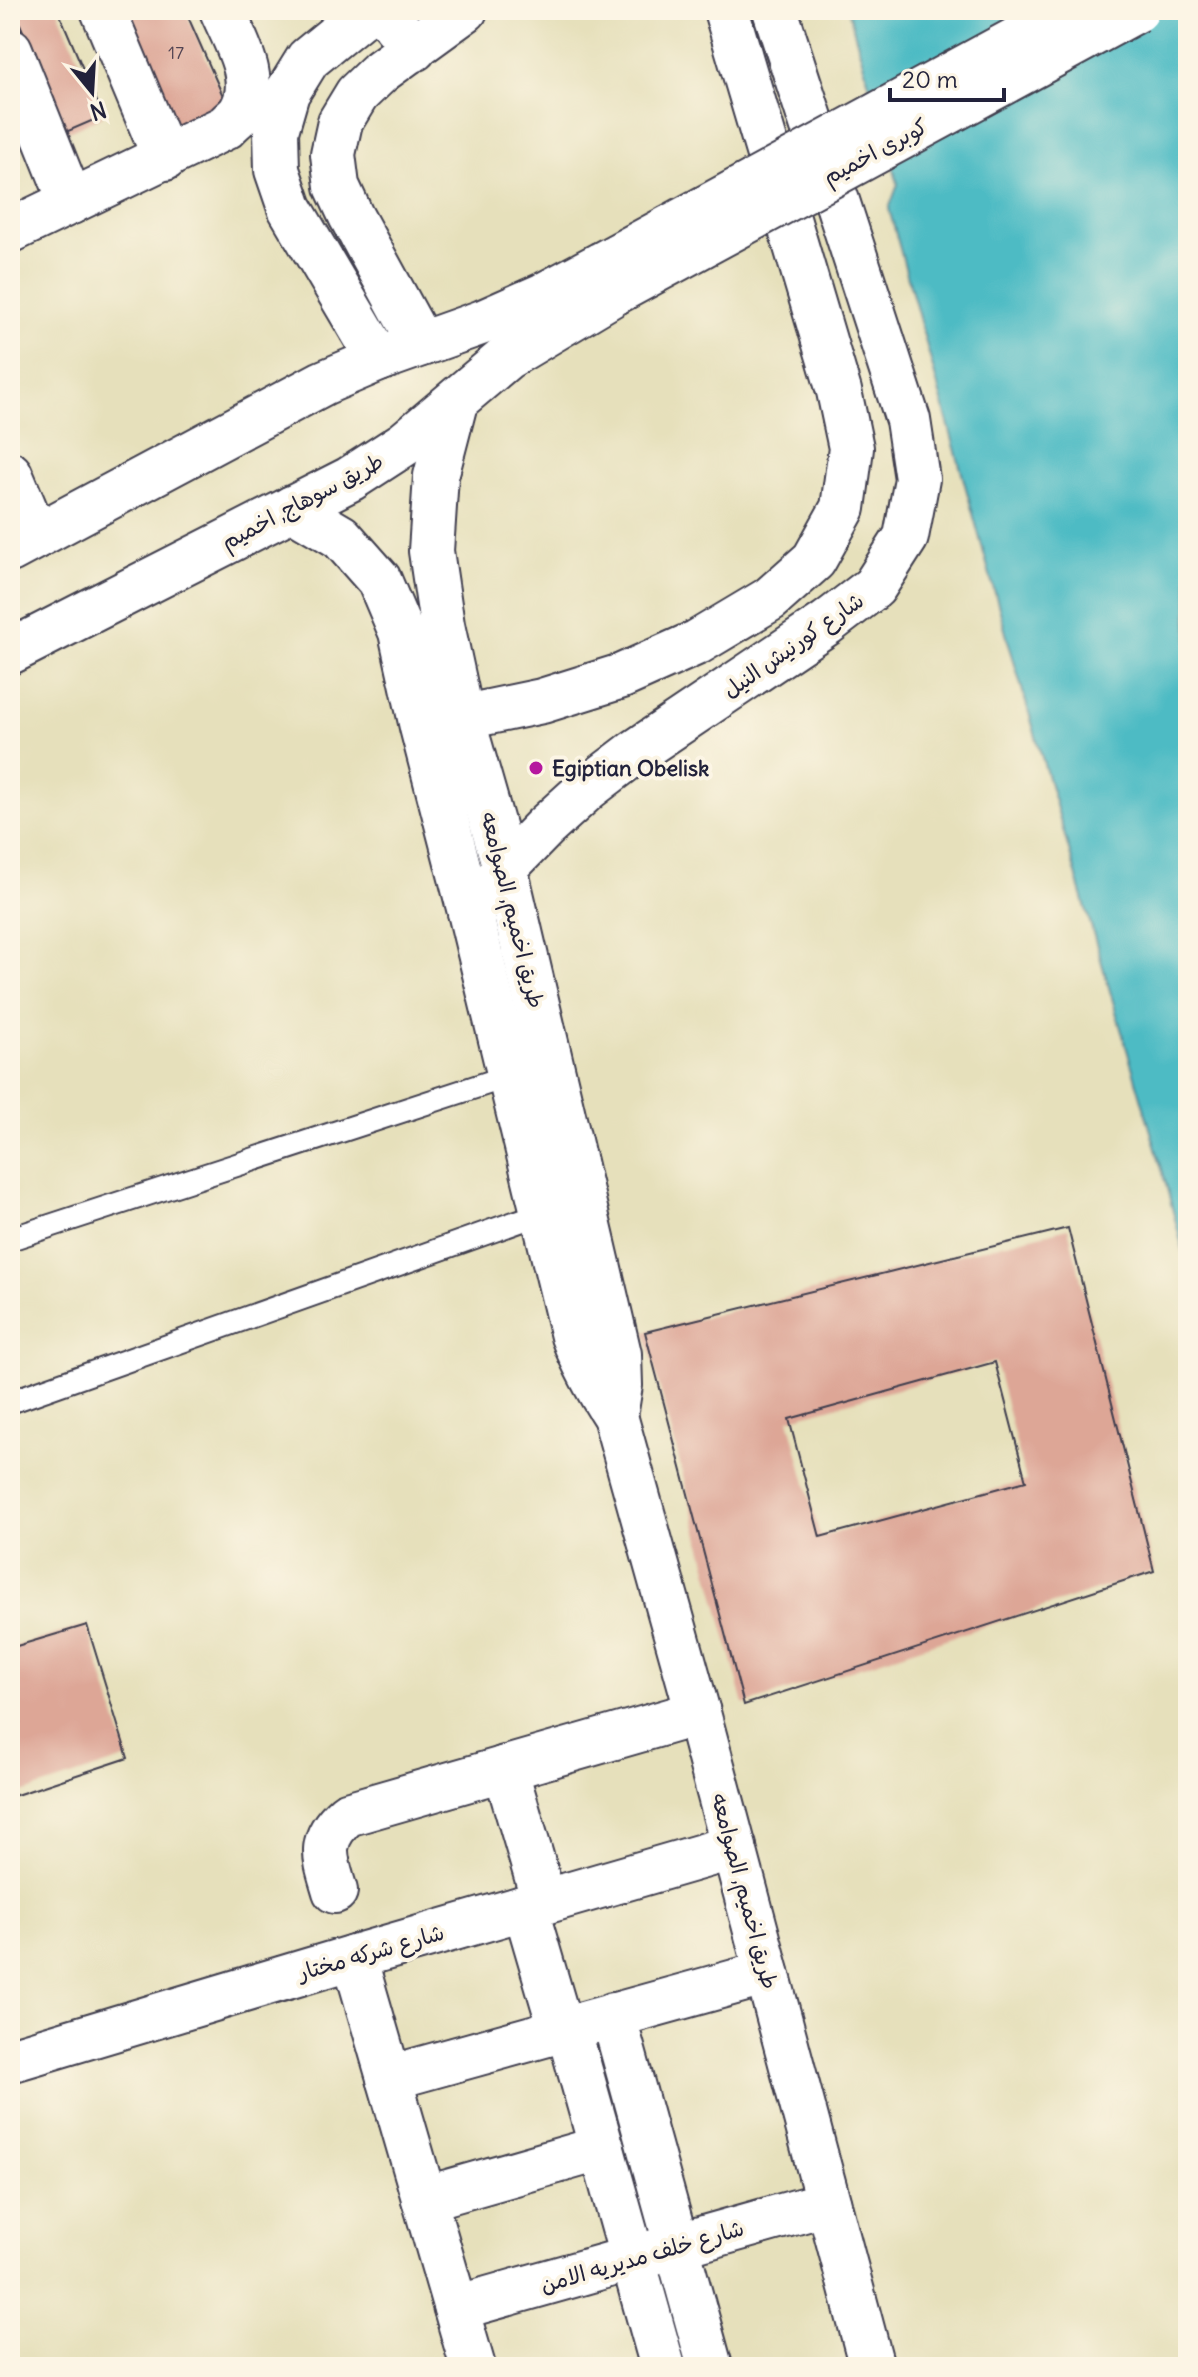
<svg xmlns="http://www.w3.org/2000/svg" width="1198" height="2377" font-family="Delius,'Playpen Sans Arabic',sans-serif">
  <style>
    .water { fill: #4dbbc4; stroke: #386e80; stroke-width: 2 }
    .building { fill: #dda696; fill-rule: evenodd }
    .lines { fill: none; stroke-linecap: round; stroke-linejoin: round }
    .lane-casing { stroke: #3f3e4e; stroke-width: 26 }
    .street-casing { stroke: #3f3e4e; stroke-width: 48 }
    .secondary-casing { stroke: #3f3e4e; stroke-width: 48 }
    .primary-casing { stroke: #3f3e4e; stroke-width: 48 }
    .lane { stroke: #fff; stroke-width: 22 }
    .street { stroke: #fff; stroke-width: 44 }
    .secondary { stroke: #fff; stroke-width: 44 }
    .primary { stroke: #fff; stroke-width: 44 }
    .primary-bridge-casing { stroke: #3f3e4e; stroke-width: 48; stroke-linecap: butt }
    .primary-bridge { stroke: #fff; stroke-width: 44 }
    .poi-dot { fill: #b5179e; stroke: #fcf5e5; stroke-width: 3 }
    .labels { text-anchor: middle; stroke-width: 8; stroke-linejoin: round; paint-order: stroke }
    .number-label { font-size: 18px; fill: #514352 }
    .street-label { font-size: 22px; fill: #22223b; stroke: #fcf5e5 }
    .poi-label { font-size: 22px; font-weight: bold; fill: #22223b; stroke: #fcf5e5; text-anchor: start }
  </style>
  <rect width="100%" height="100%" fill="#fcf5e5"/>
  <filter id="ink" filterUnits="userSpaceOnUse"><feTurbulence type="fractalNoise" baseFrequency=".0125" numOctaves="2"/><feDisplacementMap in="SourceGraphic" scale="16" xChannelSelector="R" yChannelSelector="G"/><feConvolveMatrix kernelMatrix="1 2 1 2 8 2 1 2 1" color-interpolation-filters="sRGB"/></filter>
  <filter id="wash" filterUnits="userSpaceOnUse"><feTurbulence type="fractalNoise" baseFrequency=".006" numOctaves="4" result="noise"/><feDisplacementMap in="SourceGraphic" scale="32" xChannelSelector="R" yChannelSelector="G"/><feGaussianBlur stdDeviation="1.8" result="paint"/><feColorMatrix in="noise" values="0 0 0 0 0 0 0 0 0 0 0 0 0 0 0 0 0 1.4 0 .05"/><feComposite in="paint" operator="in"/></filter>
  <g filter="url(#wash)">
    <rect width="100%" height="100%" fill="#e6e0bb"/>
    <path class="water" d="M848,10H1188V1269L1163,1173L1009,644L889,209L898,184Z"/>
    <g id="blocks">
      <g class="building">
        <path d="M14,10H58L103,116L66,132Z"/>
        <path d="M122,10H185L227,105L173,128Z"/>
        <path d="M1068,1228L1154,1571L744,1705L645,1332ZM995,1362L1026,1481L820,1537L789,1419Z"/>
        <path d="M87,1625L128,1758L10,1797V1725L20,1722L15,1705L10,1706V1648Z"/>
      </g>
    </g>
  </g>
  <g filter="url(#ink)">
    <use href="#blocks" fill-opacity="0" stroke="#3f3e4e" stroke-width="2"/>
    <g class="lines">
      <defs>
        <g id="lane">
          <path d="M10,1239L515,1074"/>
          <path d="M10,1402L548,1211"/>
        </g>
        <g id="street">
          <path d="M103,10L165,158"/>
          <path d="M383,10L414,49"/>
          <path d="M10,50L71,202"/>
          <path d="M10,231L226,127C230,122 236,118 240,113C261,81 235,41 222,10"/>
          <path d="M10,474L36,536"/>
          <path d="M505,1768L544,1901"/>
          <path d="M335,1891C325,1857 317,1841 347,1814L698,1713"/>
          <path d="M525,1907L561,2030"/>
          <path d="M354,1957L473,2367"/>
          <path d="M613,2015L710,2367"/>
          <path d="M568,2028L663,2367"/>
          <path d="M10,2060L354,1957L734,1847"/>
          <path d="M389,2078L767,1973"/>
          <path d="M424,2199L602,2148"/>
          <path d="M456,2308L828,2203"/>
        </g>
        <g id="secondary">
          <path d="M368,10L308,59L287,93L276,131L277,170L290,208L379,359"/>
          <path d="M421,344L351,216L337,186L333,154L340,122L357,94L381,71L465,10"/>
          <path d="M455,403L436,476L431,551L442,625L462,718L505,868L619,1354L620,1385L615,1416"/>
          <path d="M292,508L341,537L379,580L401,632L422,727L470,912L573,1336C584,1365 598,1390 615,1416L698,1713L872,2367"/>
          <path d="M432,724L542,701L622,676L698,642L770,599L814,560L843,508L851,448L839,391L726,10"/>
          <path d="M470,912L505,868L545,827L588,788L634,753L827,623L874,587L906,537L917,479L908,420L775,10"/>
        </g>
        <g id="primary">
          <path d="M10,550L323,383L379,359L483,322L544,295L602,264"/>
          <path d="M10,652L350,479L404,444L507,357L614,293"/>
        </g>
      </defs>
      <use href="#lane" class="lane-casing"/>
      <use href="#street" class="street-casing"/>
      <use href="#secondary" class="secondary-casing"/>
      <use href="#primary" class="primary-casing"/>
      <use href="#lane" class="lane"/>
      <use href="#street" class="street"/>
      <use href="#secondary" class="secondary"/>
      <use href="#primary" class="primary"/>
      <defs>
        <g id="primary-bridge">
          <path d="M602,264L1071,10"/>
          <path d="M614,293L1137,10"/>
        </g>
      </defs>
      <use href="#primary-bridge" class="primary-bridge-casing"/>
      <use href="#primary-bridge" class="primary-bridge"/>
    </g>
  </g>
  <circle class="poi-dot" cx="536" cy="768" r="8"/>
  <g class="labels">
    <g class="number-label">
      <text x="176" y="59">17</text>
    </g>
    <g class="street-label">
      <text transform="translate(875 151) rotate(-28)" y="8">كوبرى اخميم</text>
      <text transform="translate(302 501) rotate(-28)" y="8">طريق سوهاج, اخميم</text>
      <text transform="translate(793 645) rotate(-35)" y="8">شارع كورنيش النيل</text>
      <text transform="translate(513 910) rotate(76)" y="8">طريق اخميم, الصوامعه</text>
      <text transform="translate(745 1891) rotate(75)" y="8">طريق اخميم, الصوامعه</text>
      <text transform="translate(371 1952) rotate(-16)" y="8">شارع شركه مختار</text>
      <text transform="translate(642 2256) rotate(-16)" y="8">شارع خلف مديريه الامن</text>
    </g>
    <g class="poi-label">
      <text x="552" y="776">Egiptian Obelisk</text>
    </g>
  </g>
  <rect width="1198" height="2377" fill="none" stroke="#fcf5e5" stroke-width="40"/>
  <g transform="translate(92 92) rotate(162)" stroke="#fcf5e5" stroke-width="6" paint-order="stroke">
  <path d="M0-6L14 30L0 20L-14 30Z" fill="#22223b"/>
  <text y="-12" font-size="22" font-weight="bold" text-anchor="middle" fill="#22223b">N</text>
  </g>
  <path d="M890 88v12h114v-12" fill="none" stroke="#22223b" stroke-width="4"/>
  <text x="902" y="88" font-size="24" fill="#22223b" stroke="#fcf5e5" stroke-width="6" paint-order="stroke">20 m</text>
</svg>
